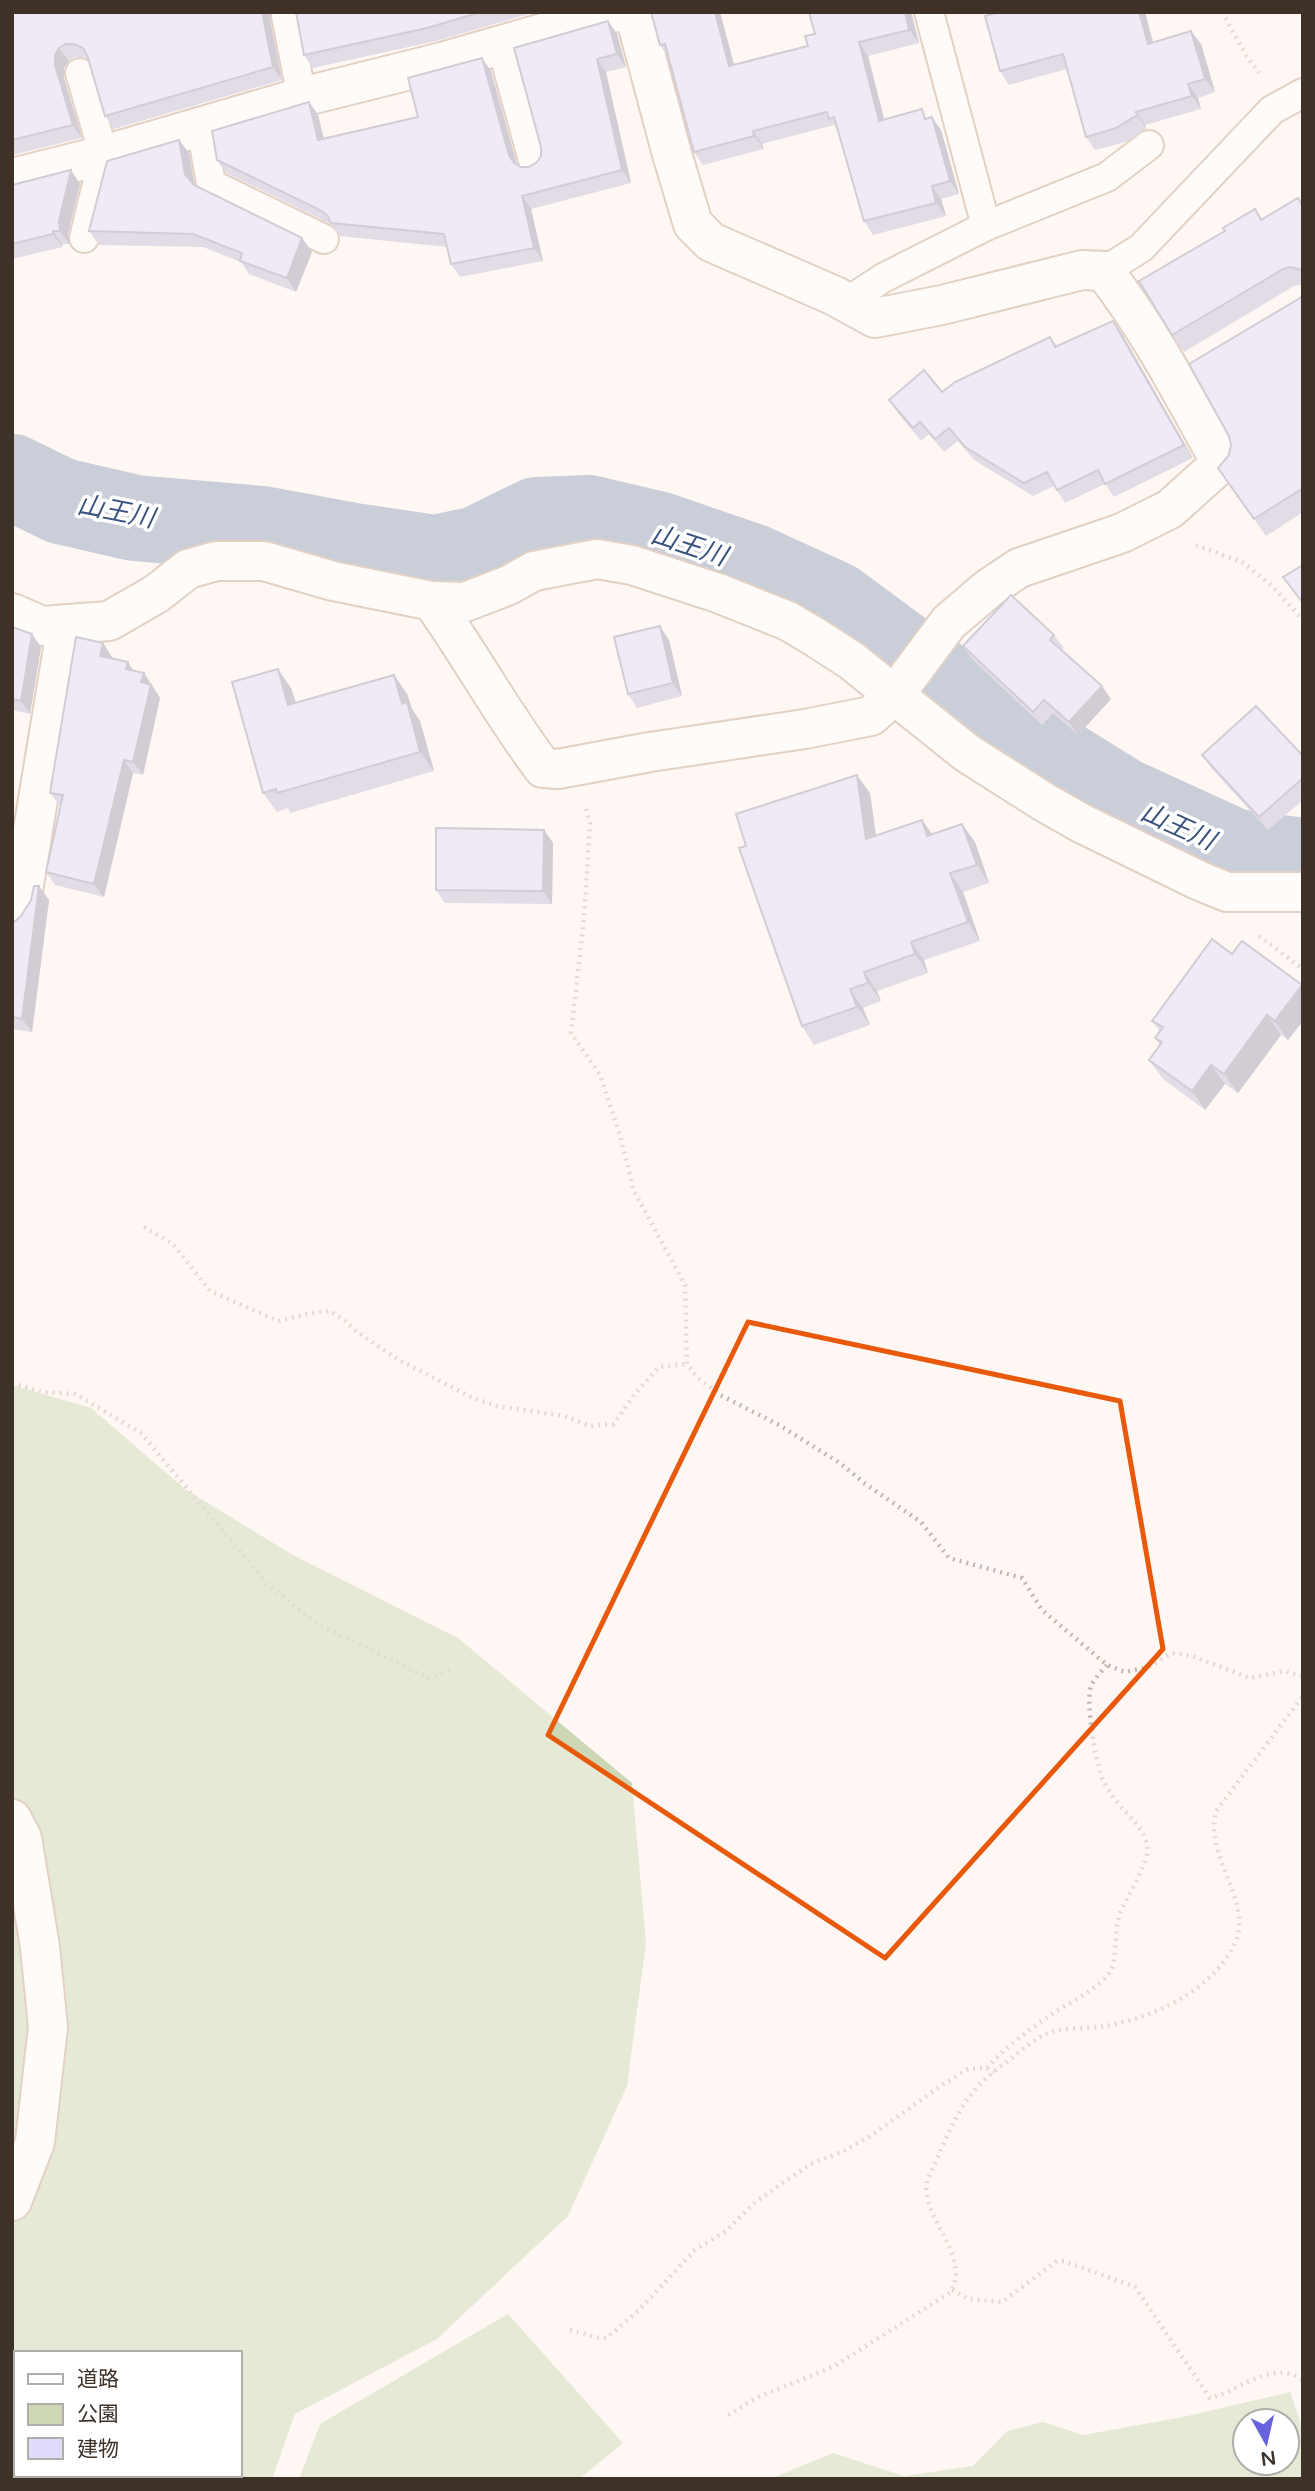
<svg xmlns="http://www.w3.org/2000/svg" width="1315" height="2491" font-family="'Varela Round','Noto Sans JP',sans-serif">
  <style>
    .green { fill: #cdd7b5; fill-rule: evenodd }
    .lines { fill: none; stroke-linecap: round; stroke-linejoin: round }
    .river { stroke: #899bb8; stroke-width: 86 }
    .service-casing { stroke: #c2a28e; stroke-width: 32 }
    .minor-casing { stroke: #c2a28e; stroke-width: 42 }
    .tertiary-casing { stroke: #c2a28e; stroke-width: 42 }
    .path { stroke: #c0b7b1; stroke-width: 4.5; stroke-dasharray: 2 5; stroke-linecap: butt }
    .service { stroke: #fff; stroke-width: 28 }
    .minor { stroke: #fff; stroke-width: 38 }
    .tertiary { stroke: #fff; stroke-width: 38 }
    .wall { fill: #c1bbd9 }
    .shaded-wall { fill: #9d99b0 }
    .building { fill: #e0dafc; stroke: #9d99b0; stroke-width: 2 }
    .marked { fill: none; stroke: #e8590c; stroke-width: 5; stroke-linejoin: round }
    .labels { text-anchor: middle; stroke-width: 7; stroke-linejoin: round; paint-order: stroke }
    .water-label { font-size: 26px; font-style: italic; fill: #38527d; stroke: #fff }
  </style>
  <rect width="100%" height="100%" fill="#fef7f3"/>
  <g class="green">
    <path d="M12,1385L91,1408L185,1489L293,1555L458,1638L632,1783L646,1943L627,2086L568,2216L437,2339L295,2414L272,2479H12ZM16,2353H240V2475H16Z"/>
    <path d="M508,2314L623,2443L579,2479H299L320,2424Z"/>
    <path d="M1290,2392L1303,2430V2479H770L833,2453L904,2476L973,2466L1007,2431L1043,2422L1083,2435L1183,2417ZM1245,2421H1287V2463H1245Z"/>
  </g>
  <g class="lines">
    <path class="river" d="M12,477L61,501L135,518L262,529L354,546L435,558L478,549L537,520L589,518L657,534L753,567L834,604L945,686L1034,746L1121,800L1235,852L1303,861"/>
    <defs>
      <g id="service">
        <path d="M929,12L986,226"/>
        <path d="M286,16L302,97"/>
        <path d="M501,44L534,164"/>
        <path d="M80,73L104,155L84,238"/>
        <path d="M201,126L211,184L324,239"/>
        <path d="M1104,271L1141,248L1272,110L1303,93"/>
        <path d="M847,302L883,278L986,226L1107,177L1149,145"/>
      </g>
      <g id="minor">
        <path d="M12,178L104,155L302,97L442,62L616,12"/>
        <path d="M432,601L465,602L509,585L534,571L597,559L632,565L718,593L788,621L815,637L852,661L967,753L1044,802L1081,823L1200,881L1227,892H1303"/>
        <path d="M12,613L42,626L109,621L156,594L188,569L216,561H264L333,581L432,601C471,656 503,715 543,768L558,769L650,752L805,729L871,716L896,693L949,622L989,588L1019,568L1122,533L1170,509L1221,463C1185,398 1150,330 1104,271L1082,270L942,305L875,318L835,296L711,242L693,224L672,154L634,12"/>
        <path d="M12,918L21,903L67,624"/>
      </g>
      <path id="tertiary" d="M12,1819L22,1838L40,1947L48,2027L35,2142L12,2201"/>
    </defs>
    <use href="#service" class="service-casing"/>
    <use href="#minor" class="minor-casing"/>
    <use href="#tertiary" class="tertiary-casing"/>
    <g class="path">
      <path d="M1222,12L1246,55L1259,73"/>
      <path d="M1196,545L1242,562L1272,586L1303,620"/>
      <path d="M586,809L590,824L584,918L571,1033L600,1075L619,1132L634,1191L685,1285L687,1364L698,1378L720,1395L779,1425L840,1463L864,1483L921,1522L949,1558L1022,1578L1042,1610L1107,1665L1125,1672L1149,1667L1172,1653L1192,1656L1250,1678L1285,1671L1303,1677"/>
      <path d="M1259,936L1303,969"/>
      <path d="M144,1227L173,1244L210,1291L278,1321L306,1314L330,1311L343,1319L357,1332L397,1359L471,1397L496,1406L564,1416L590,1426L614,1424L633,1396L659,1367L687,1364"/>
      <path d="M12,1383L41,1392L75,1394L141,1433L266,1583L316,1623L428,1678L451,1670"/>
      <path d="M987,2068C1004,2048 1030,2029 1052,2014C1067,2004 1104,1986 1111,1970C1117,1959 1114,1930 1120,1913C1127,1896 1151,1861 1147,1845C1142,1824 1126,1815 1114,1798C1110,1793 1106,1786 1103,1780C1096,1765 1085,1701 1091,1686C1094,1679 1102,1671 1107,1665"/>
      <path d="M952,2290L968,2299L1002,2302L1057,2261H1064L1135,2287L1210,2398C1237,2392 1277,2357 1303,2381"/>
      <path d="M570,2330L599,2338H607L640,2309L695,2250L726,2231L753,2204L784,2182L811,2164L844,2151L872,2135L942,2085L968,2069L987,2068L994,2072"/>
      <path d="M728,2415L756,2398L833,2367L951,2292C971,2253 921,2220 927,2181C938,2158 954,2115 970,2096C982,2080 997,2069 1013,2057C1023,2049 1036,2038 1048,2033C1062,2027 1085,2029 1100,2027C1151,2019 1212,1992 1235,1943C1254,1902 1204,1857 1216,1811L1303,1696"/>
    </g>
    <use href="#service" class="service"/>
    <use href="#minor" class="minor"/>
    <use href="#tertiary" class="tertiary"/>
  </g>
  <g class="wall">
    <path d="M12,12L270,19L282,80L114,129L105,116L88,59L83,57H75L69,61L64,68V78L82,138L12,155Z"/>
    <path d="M296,12H536L436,41L313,68L304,55Z"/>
    <path d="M651,12H720L734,65L808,46L815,34L911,12L919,43L868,56L884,119L928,118L941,130L959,194L941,199L946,216L873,235L864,221L838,131L834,125L762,144L764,149L703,165L694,152L668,57L660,45Z"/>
    <path d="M985,16L1153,43L1201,44L1215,92L1198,98L1201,109L1145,125L1146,129L1126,142L1095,150L1086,137L1067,69L1009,85L1000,71Z"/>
    <path d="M617,34L626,67L606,72L631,183L531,209L543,261L460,277L451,264L447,247L340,236L331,224L226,173L217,160L309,102L318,115L324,138L418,117L491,71L517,165L521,167H529L537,162L541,156V147L514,48Z"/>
    <path d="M189,153L194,186L302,238L312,252L296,292L249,274L241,262L203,247L99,245L89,231Z"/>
    <path d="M80,184L68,234L69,244H62L63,247L12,259V185Z"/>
    <path d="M1298,198L1303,205V284L1294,286L1184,352L1172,335L1225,231L1255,209L1262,219Z"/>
    <path d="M1303,295V512L1266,536L1218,468L1229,455L1300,298Z"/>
    <path d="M1113,321L1122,334L1193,458L1114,497L1105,484L1065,503L1054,486L1033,496L974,460L958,441L944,452L929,434L921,441L898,413L889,400L942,392L1050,337L1057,346Z"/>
    <path d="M12,627L41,647L30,714L12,710Z"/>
    <path d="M1054,635L1064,648L1061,650L1111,699L1078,735L1053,713L1042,725L972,659L963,646Z"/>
    <path d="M669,640L682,696L637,708L628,694Z"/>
    <path d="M103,643L112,657V659L134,670L144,673L160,698L143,775L133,773L104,897L55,885L46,872L60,806L50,793Z"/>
    <path d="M394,675L407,694L412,709L420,721L434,771L290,813L288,808L277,812L263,793L291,688L296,703Z"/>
    <path d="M1202,755L1303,756V800L1268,830L1212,769Z"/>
    <path d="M870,793L876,836L932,834L975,842L989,883L963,892L980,941L924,960L928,973L877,991L881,1001L863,1008L870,1025L814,1045L802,1026Z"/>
    <path d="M544,830L553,843L552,904L445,903L436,890Z"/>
    <path d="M49,900L32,1032L12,1029V924Z"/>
    <path d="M1232,954L1302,985L1303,1021L1288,1040L1281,1035L1238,1093L1225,1084L1205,1110L1163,1079L1149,1060L1160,1045L1155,1038L1160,1031L1152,1021Z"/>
  </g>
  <g class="shaded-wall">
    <path d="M262,12H270V19L282,80L273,67Z"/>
    <path d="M715,12H720L738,80L729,66Z"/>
    <path d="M905,12H911L919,43L909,30Z"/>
    <path d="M1139,12H1145L1157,57L1148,44Z"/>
    <path d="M608,21L617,34L626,67L617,54Z"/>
    <path d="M1191,31L1201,44L1215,92L1205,79Z"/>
    <path d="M859,42L868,56L888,134L879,121Z"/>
    <path d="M59,48L69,61L64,68V78L82,138L73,125L55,65V55Z"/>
    <path d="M482,58L491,71L518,168L509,155Z"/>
    <path d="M597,59L606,72L631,183L622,170Z"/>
    <path d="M1188,84L1198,98L1201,109L1192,96Z"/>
    <path d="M309,102L318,115L327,153L318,140Z"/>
    <path d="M1136,112L1145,125L1146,129L1137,115Z"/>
    <path d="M932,117L941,130L959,194L950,181Z"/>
    <path d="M753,131L762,144L764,149L754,136Z"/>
    <path d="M179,140L189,153L195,187L185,174Z"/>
    <path d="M71,170L80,184L68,234L69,244L60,231L59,221Z"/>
    <path d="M932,186L941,199L946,216L936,203Z"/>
    <path d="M522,196L531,209L543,261L534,248Z"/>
    <path d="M53,231L62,244L63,247L53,234Z"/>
    <path d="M302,238L312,252L296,292L287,278Z"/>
    <path d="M1113,321L1122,334L1193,458L1184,445Z"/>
    <path d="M660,626L669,640L682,696L673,683Z"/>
    <path d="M32,634L41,647L30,714L21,701Z"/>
    <path d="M103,643L112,657L109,669L100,656Z"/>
    <path d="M128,662L137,676L126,669Z"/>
    <path d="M278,669L291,688L302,724L288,705Z"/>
    <path d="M144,673L160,698L143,775L133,762L141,682Z"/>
    <path d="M394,675L407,694L412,709L420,721L434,771L420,752L402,704Z"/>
    <path d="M1102,686L1111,699L1078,735L1069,722Z"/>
    <path d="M124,760L133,773L104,897L94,884Z"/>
    <path d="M857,775L870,793L879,858L866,839Z"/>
    <path d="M922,820L935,838L927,836Z"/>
    <path d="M962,824L975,842L989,883L977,865Z"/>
    <path d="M544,830L553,843L552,904L543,891Z"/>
    <path d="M950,873L963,892L980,941L968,922Z"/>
    <path d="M39,886L49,900L32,1032L22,1019Z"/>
    <path d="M911,942L924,960L928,973L915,954Z"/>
    <path d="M864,972L877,991L881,1001L868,983Z"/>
    <path d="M1302,985L1303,1021L1288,1040L1275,1021Z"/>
    <path d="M850,989L863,1008L870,1025L857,1007Z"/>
    <path d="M1267,1015L1281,1035L1238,1093L1224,1074Z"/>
    <path d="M1211,1065L1225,1084L1205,1110L1192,1091Z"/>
  </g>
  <g class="building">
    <path d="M12,12H262L273,67L105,116L87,55L83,48L74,44H66L59,48L55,55V65L73,125L12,140Z"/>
    <path d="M296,12H481L427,28L304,55Z"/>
    <path d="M651,12H715L729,66L808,46L805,36L815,34L809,12H905L909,30L859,42L879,121L922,109L925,119L932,117L950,181L932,186L936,203L864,221L834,117L829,119L827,112L753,131L754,136L694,152L665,44L660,45Z"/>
    <path d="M1000,12H1139L1148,44L1191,31L1205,79L1188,84L1192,96L1136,112L1137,115L1116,128L1086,137L1063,54L1000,71L985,16Z"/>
    <path d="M608,21L617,54L597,59L622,170L522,196L534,248L451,264L444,234L331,223L328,216L322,211L217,160L212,131L309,102L318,140L418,117L408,78L482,58L509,155L514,163L521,167H529L537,162L541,156V147L514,48Z"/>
    <path d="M179,140L185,174L194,185L302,238L287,278L240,261L242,253L193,234L89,231L107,161Z"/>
    <path d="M71,170L59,221L60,231H53V234L12,244V185Z"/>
    <path d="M1298,198L1303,207V272L1299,269L1290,267L1283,269L1172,335L1139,281L1225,231L1223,228L1255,209L1261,220Z"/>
    <path d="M1303,295V488L1254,519L1218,468L1229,455L1231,445L1229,436L1189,364L1300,298Z"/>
    <path d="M1113,321L1184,445L1105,484L1098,470L1057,490L1047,472L1024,483L965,447L949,428L935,439L920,422L913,428L889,400L924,370L942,392L955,382L1050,337L1055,347Z"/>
    <path d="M1303,565V603L1283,577Z"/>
    <path d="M1011,595L1054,635L1050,640L1102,686L1069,722L1044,700L1033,712L963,646Z"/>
    <path d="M660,626L673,683L628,694L614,637Z"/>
    <path d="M12,627L32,634L21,701L12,699Z"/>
    <path d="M76,637L103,643L100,656L128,662L126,669L144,673L141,682L151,685L133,762L124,760L94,884L46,872L63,795L50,793Z"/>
    <path d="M278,669L288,705L394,675L402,704L407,702L420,752L277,793L276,789L263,793L232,682Z"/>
    <path d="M1256,706L1303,756V778L1259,817L1202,755Z"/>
    <path d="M857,775L866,839L922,820L927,836L962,824L977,865L950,873L968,922L911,942L915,954L864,972L868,983L850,989L857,1007L802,1026L739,848L746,846L736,814Z"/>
    <path d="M436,828L544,830L543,891L436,890Z"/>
    <path d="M34,886H39L22,1019L12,1017V924L21,916L31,900Z"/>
    <path d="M1212,939L1232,954L1242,941L1302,985L1275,1021L1267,1015L1224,1074L1211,1065L1192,1091L1149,1060L1162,1042L1155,1038L1163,1027L1152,1021Z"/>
  </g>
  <path d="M0 0H1315V2491H0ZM748,1322L1120,1401L1163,1649L885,1958L548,1735Z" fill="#fef7f3" fill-opacity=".55" fill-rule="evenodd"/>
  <path class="marked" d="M748,1322L1120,1401L1163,1649L885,1958L548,1735Z"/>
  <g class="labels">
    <g class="water-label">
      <text transform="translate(116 511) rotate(11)" y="9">山王川</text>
      <text transform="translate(689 545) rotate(18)" y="9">山王川</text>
      <text transform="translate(1178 826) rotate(24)" y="9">山王川</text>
    </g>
  </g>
  <rect width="1315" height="2491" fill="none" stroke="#3d3128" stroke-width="28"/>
  <rect x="14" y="2351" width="228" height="126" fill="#ffffff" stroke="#b1ada9" stroke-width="2"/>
  <rect x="28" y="2374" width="35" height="10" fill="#ffffff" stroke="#b1ada9" stroke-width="2"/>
  <text x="77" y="2386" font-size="21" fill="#3d3128">道路</text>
  <rect x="28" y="2404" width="35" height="21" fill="#cdd7b5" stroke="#b1ada9" stroke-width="2"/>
  <text x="77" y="2421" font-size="21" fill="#3d3128">公園</text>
  <rect x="28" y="2438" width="35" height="21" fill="#e0dafc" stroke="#b1ada9" stroke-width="2"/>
  <text x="77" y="2456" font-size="21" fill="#3d3128">建物</text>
  <g transform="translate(1266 2442) rotate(172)"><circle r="33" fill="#ffffff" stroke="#b1ada9" stroke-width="2"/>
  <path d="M0-5L12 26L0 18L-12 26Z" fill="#6763dc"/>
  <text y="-10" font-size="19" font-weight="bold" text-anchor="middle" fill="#3d3128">N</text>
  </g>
</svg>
